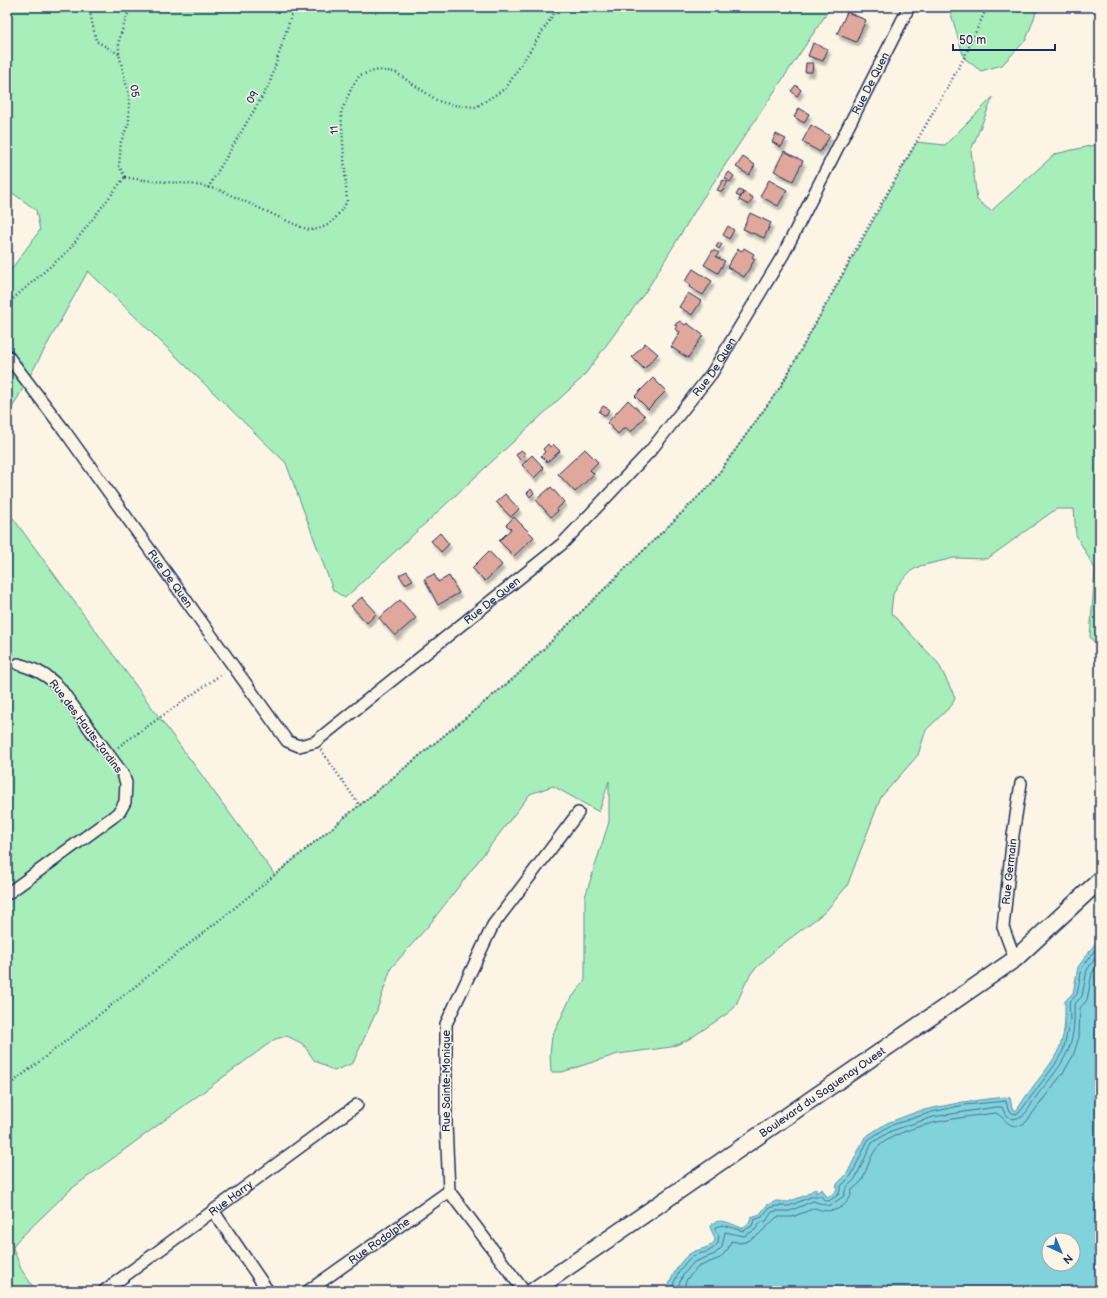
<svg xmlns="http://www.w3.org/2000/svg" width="1107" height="1298" font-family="'Balsamiq Sans',sans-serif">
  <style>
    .green { fill: #a8eebb; stroke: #628e8c }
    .water { fill: #82d2dc; stroke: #5991aa; fill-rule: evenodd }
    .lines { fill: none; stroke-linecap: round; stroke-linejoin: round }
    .shore { stroke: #447090; stroke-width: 1 }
    .building { fill: #e0a79c; stroke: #1b2f5e; filter: url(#shadow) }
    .minor-casing { stroke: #1b2f5e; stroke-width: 14 }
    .secondary-casing { stroke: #1b2f5e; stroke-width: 19 }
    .path { stroke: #1b2f5e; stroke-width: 2.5; stroke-dasharray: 1 3; stroke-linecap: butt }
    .minor { stroke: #fcf5e5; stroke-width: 11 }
    .secondary { stroke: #fcf5e5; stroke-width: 16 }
    .labels { text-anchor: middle; stroke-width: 3; stroke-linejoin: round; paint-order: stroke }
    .street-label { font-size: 11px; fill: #1b2f5e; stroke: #fcf5e5 }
  </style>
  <defs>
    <filter id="shadow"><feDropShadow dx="2.5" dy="4.5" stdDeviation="1" flood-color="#0004"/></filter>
  </defs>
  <rect width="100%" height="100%" fill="#fcf5e5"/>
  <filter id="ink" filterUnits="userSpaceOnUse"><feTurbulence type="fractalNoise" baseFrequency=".025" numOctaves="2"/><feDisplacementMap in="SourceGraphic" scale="8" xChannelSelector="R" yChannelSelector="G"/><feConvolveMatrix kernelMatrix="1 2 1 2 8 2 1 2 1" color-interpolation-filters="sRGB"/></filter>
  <g filter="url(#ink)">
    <g class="green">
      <path d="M7,7H831L701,201L646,291L583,377L345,598L333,590L286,463L88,271L7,417V275L40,230L36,210L7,189Z"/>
      <path d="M949,7H1038L1026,40L1002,65L981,71L964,58Z"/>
      <path d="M993,97L971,150L977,200L991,211L1055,154L1094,145L1100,141V649L1090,637L1095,569L1076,535L1074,509H1056L987,559L954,558L920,566L911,571L897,586L893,594L891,613L938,663L955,697L952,705L926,730L918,755L881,797L847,886L825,912L776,949L752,972L746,982L735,1007L728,1013L688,1040L671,1047L618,1054L562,1072H551L550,1054L552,1037L568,1003L585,980V897L609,822V781L599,812L553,786L530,794L429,925L391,968L377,1010L353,1063L334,1071L314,1060L303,1044L287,1036L275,1039L71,1189L15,1243L13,1248L21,1269L36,1291H7V510L275,875L515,677L711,484L781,386L917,142L945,145Z"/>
    </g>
    <path class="water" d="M1100,937V1291H667C670,1279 681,1257 693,1252C702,1248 708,1249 715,1241C715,1235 711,1232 710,1226C719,1216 731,1224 742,1228L749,1223L751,1217L760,1214L767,1205L776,1201L788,1202L806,1195L816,1188V1193L822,1189L827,1197L836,1192L837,1184L847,1174L865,1137L887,1123L919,1111L963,1102L1005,1097L1010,1098L1012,1108L1016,1111C1022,1103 1026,1095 1032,1088C1059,1053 1066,1047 1065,1001L1073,993L1078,967ZM1049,1240H1073V1264H1049Z"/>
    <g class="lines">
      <g class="shore">
        <path d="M671,1291C674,1280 683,1262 693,1256C704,1251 710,1254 718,1243L719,1235L715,1230V1227L723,1225L743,1231L752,1226L754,1220L762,1217L769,1208L776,1206H789L813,1196H821L825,1201H829L839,1194L841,1186L851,1176L868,1140L889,1126L932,1112L964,1105L1006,1101L1008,1110L1014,1114L1019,1113L1054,1066L1063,1051L1070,1020L1069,1003L1077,994L1082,968L1100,943"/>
        <path d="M676,1291L683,1275L694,1262L715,1254L722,1247L725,1232L744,1236L755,1230L759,1224L766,1221L772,1212L777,1211H790L813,1201L829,1206L844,1196L846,1188L855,1179L872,1143L891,1131L933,1117L995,1107H1002L1005,1114L1012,1119L1022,1117C1029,1110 1032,1102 1038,1094C1064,1062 1076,1048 1074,1005L1082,996L1087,970L1100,951"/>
        <path d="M682,1291L687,1279L698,1267L720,1258L728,1249L731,1241L741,1243L748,1241L758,1235L777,1217H792L815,1208C826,1213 841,1212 849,1199C851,1196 851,1193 852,1190C855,1187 858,1185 861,1182C867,1171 870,1154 879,1146C904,1124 962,1117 996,1113C1006,1118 1010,1133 1026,1122L1063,1073L1073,1056L1079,1037L1080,1008L1087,1000L1092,973L1100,961"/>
      </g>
    </g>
    <g class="building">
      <path d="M847,12L866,20L856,42L837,34Z"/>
      <path d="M813,43L828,49L823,61L808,56Z"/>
      <path d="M806,63H813L812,72H805Z"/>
      <path d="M796,85L801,90L797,96L791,91Z"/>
      <path d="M799,108L809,114L804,123L794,117Z"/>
      <path d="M811,125L830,136L820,152L802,142Z"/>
      <path d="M776,134L786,139L781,147L772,142Z"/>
      <path d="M784,151L803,161L793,181L774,171Z"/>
      <path d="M743,157L755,165L749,175L736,167Z"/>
      <path d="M729,172L734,176L730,182L725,178Z"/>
      <path d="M723,180L728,182L722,192L717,190Z"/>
      <path d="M769,180L787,190L778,206L760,196Z"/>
      <path d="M739,190L743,192L740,197L736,195Z"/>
      <path d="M744,192L753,198L749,205L739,200Z"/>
      <path d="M750,213L771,223L764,238L743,229Z"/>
      <path d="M728,226L734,230L729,239L723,235Z"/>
      <path d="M719,242L722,244L719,249L716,247Z"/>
      <path d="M744,248L754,254L752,257L755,259L744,277L727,267L738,249L742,251Z"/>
      <path d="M713,250L719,253L716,257L725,261L718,273L704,265Z"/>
      <path d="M693,269L712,281L703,295L689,287L691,285L685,281Z"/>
      <path d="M688,293L701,301L692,315L679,307Z"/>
      <path d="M680,321L685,325L687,323L703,335L688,358L671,347L680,332L675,329L677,326L674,325Z"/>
      <path d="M645,343L658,354L644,369L632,357Z"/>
      <path d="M653,378L666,391L648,409L635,396Z"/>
      <path d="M628,400L645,416L631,432L625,427L618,434L607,423Z"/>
      <path d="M603,406L609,409L606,416L599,412Z"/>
      <path d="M548,444L550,447L553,444L560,451L547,462L541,456L545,452L543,449Z"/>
      <path d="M585,449L598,462L590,470L594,474L575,492L558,474Z"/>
      <path d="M521,450L526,454L520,460L516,455Z"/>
      <path d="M532,455L544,468L534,478L522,465Z"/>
      <path d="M551,487L564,502L557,509L558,511L551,517L536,500Z"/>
      <path d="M531,489L534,493L530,497L527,493Z"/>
      <path d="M505,494L519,509L511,517L496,502Z"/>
      <path d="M514,517L534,537L514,556L499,541L511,529L506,525Z"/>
      <path d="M440,533L449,544L441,552L431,541Z"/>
      <path d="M489,551L502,565L485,581L472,568Z"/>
      <path d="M407,571L413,580L405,584L399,575Z"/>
      <path d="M434,574L438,582L449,576L459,593L438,605L424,579Z"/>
      <path d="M362,597L377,613L367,623L351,606Z"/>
      <path d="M400,600L416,618L395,636L379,618Z"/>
    </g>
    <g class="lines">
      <defs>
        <g id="minor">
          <path id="s1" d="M7,355L64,430L287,741L299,746L315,742L562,544L651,450L712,373L783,255L909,7"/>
          <path d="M7,894L113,817L120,811L125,802L126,783L123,774L59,687C46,674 35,669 18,664"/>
          <path id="s2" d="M1015,959L1003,927L1013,835L1021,783"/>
          <path d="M214,1212L268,1291"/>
          <path id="s3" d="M104,1291L357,1105"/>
          <path id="s4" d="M308,1291L449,1191"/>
          <path d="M524,1291L449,1191L446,1124V1024L493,925L578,813"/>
        </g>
        <g id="secondary">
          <path id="s5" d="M533,1291L1015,959L1100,880"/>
        </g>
      </defs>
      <use href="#minor" class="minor-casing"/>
      <use href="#secondary" class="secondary-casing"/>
      <g class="path">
        <path d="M89,7L96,41L119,54"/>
        <path d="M125,177C157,184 193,180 224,192C236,197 305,230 310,230C332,228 335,218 347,202L341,112L352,87L360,75L378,70L395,72L438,101L453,105L476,107L506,88L558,7"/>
        <path d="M125,177L119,166L121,142L129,122V96L119,54V39L130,7"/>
        <path d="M208,188L269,85L294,7"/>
        <path d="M7,304L68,251L125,177"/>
        <path d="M118,747L223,673"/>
        <path d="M321,750L360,806"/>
        <path d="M7,1087L226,915L515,677L711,484L781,386L877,211L964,58L987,7"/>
      </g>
      <use href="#minor" class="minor"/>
      <use href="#secondary" class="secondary"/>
    </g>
  </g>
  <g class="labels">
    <g class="street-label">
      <text dy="4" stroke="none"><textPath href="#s1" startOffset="1381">Rue De Quen</textPath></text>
      <text transform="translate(135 91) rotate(81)" y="4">05</text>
      <text transform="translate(252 97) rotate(-59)" y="4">09</text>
      <text transform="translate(334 130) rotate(-95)" y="4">11</text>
      <text dy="4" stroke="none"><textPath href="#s1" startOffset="1057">Rue De Quen</textPath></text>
      <text dy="4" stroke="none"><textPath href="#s1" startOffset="277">Rue De Quen</textPath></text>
      <text dy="4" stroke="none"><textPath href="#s1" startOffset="733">Rue De Quen</textPath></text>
      <text transform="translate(86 726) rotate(53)" y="4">Rue des Hauts-Jardins</text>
      <text dy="4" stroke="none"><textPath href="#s2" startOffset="90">Rue Germain</textPath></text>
      <text transform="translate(446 1081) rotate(-90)" y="4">Rue Sainte-Monique</text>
      <text dy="4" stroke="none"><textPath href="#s5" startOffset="351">Boulevard du Saguenay Ouest</textPath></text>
      <text dy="4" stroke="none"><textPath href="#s3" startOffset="157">Rue Harry</textPath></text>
      <text dy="4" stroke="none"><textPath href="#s4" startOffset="87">Rue Rodolphe</textPath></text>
    </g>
  </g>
  <rect width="1107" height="1298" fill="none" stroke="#fcf5e5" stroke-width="24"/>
  <rect x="12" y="12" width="1083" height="1274" fill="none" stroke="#1b2f5e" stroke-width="1.5" filter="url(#ink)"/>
  <g transform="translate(1061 1252) rotate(136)"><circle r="19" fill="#fcf5e5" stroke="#a2a6af"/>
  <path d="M0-3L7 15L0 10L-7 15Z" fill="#1f6fb2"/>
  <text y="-6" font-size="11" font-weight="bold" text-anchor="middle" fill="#1b2f5e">N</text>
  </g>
  <path d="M953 44v6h102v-6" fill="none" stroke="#1b2f5e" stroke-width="2"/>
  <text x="959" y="44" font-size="12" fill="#1b2f5e" stroke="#fcf5e5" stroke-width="3" paint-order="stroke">50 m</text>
</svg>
